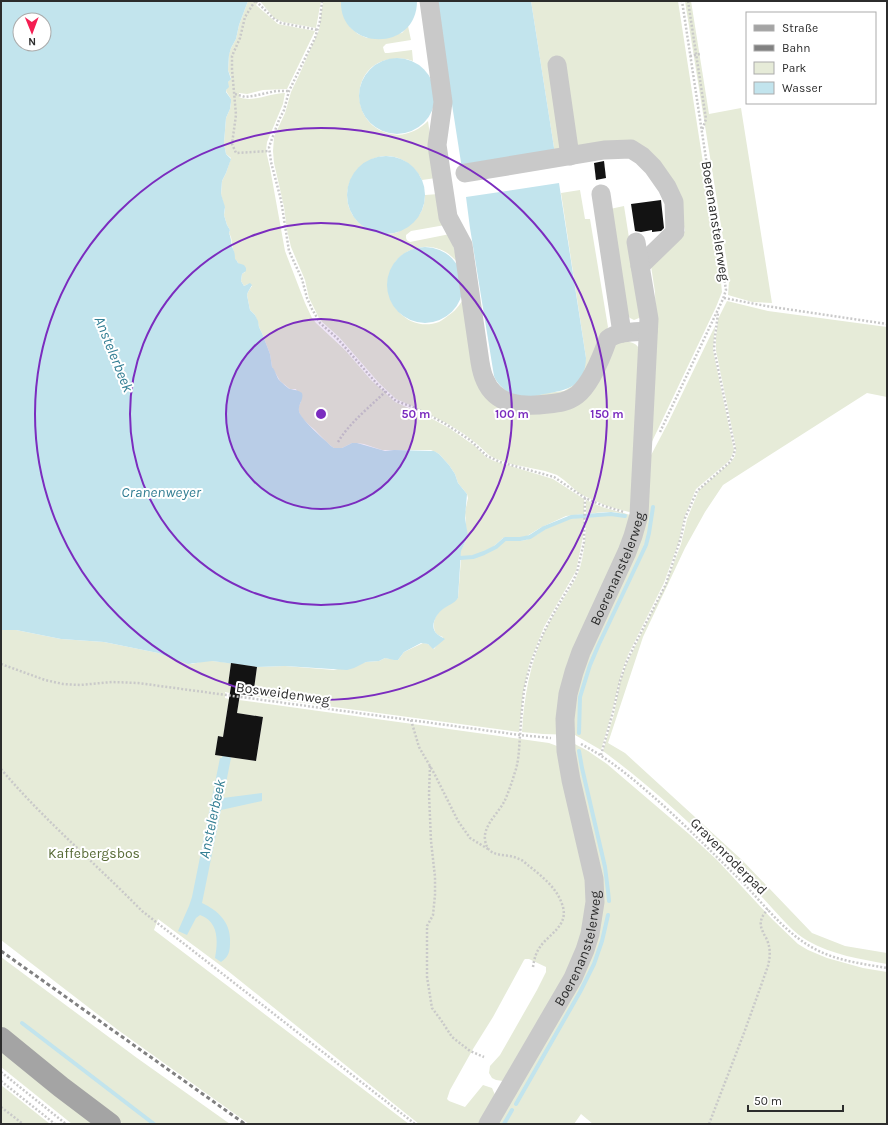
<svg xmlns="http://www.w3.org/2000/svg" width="888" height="1125" font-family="Karla,sans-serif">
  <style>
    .green { fill: #e6ebd8 }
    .water { fill: #c2e4ed; fill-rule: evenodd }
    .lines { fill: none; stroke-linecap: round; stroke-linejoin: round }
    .stream { stroke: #c2e4ed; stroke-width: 4 }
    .building { fill: #131313 }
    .path { stroke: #c9c9c9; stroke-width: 2.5; stroke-dasharray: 2 2; stroke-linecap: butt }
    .minor { stroke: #c9c9c9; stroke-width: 19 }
    .major { stroke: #a4a4a4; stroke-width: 22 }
    .rail { stroke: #818181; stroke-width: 3; stroke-dasharray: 4 3; stroke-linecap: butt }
    .ring { fill: none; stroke: #7b2cbf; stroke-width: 2 }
    .labels { text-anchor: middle; stroke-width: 4; stroke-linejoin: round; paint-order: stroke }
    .street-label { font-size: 14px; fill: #2c2c2c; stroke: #fff }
    .park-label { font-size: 14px; fill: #586b36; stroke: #fff }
    .water-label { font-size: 15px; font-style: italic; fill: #347f94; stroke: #fff }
    .centre { fill: #7b2cbf; stroke: #fff; stroke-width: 2 }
    .ring-label { font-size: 12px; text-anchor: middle; font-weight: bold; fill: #7b2cbf; stroke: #fff; stroke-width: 4; stroke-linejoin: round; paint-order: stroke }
  </style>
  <rect width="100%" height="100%" fill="#fff"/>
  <g class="green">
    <path d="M248,1H259L256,5L278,24L315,31L287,89L263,90L247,94L239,93V97C253,103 270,93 285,93L283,104L267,142L266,151L270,168L285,251L305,303L312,318L316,323L345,350L371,380L395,402L425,415L449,428L475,446L486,457L494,461L553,479L584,499V514L566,516L540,528L527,536L520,538L507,537L503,538L493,547L479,554L472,556L460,557L461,550L467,539L465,512L468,498L467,494L458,483L455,474L449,465L439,454L431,450H382L364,444L357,443H352L342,448H334L331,446C325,441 320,435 315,430C308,423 293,414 301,402L296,389H290L280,381L272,367L270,354L262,333L259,327L258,323L255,315L250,310L247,295L248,292L252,286L248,284L244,286L241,281L242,274L245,272L241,265L238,263L237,261L235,260L231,237L229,233L230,230L227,225L224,215L225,209L221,195L222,181L226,173L231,158L226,154L224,143L226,118L230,109L231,102V99L226,91L228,82L231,78L228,70L229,54L231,48L236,39L239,25Z"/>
    <path d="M260,1H321L316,28L283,22L274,18Z"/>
    <path d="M323,1H341V4L351,28L358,34L367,38L402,33L408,26L411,40L386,44L383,47L384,51L385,53H388L412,50L413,61C406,58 400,58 392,59C348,64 349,127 392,134C405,137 419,130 428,121L436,178L422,180C414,163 394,151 375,158C371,159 368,162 364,164C351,174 345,187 348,204C352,220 366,232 383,233C387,234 393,234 398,232C401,230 405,227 408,225C420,216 424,211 425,195L439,194L445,225L411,231L406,235C406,239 406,240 410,242L450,234L458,263C448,251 434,244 418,248C407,250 397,257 392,268C377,298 407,334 439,322C443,320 446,317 449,315C455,311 458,307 462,301L480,382L570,407L612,344C622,342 634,338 640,350L656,327L655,292L651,266L685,231L674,182L648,152L577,145L560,57L549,59L563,153L555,154L531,1H678L720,273L722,292L716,307L648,450L632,511L629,512L607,506L580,494L564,480L557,475L545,471L511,464L494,458L489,455L477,444L464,434L448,424L417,408L396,399L379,383L339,337L320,320L309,298L305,280L291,247L287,230L284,207L274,163L273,151L274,137L285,113L291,92L300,73L319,30Z"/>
    <path d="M685,1H691L709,114L741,108L772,303L752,302L728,295L729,281L727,263Z"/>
    <path d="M580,190L585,219H590L608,327L586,376L564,396H519L564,391L574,385L586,358L561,193Z"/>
    <path d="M624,206L641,314L639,318L634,320L630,318L628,316L610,209Z"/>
    <path d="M727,301L768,311L887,327V397L867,393L723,485L705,512L685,548L643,637L608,743L625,753L742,860L812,933L845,946L887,953V964C861,959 832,955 808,941C794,933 783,920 772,908C759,894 745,878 731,864C691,823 649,785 603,751L614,714L620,682L626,665L666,584L681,544L687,519L699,490L731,462L735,456L736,450L735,443L716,351V338L718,319Z"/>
    <path d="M715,326L713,350L733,446L734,450L732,455L729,461L696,489L684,518L679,541L664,583L628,655L622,671L610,719L601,750L575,735L543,734L522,732C524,696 530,663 545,631C554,613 565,597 575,580C584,563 586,536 586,517L611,515L626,517L627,516C615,509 599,513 586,514V500L602,507L634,516L649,459L668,423Z"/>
    <path d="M584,517L583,537L576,571L544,627L534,652L529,665L523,693L519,732L253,696L257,667L285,666L334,670L366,662L379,661L385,658L398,660L404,652L423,643L428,644L434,649L443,637C437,635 434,633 434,626C433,612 448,605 458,598L461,559C481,559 490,550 506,540L517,541L526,540L538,534L546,528L569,519Z"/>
    <path d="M1,630H16L61,639L104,642L158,653L192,664L204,661H212L231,663L228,685L231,686L230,693L225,692V698L229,699L223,737L218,736L216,755L256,761L263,717L237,713L239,700L549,743L557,746L590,891L579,953L503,1081L496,1080L492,1078L489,1073L490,1066L500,1055L537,990L546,972V967L529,959H525L524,960L493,1017L473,1049L450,1090L447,1099L449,1101L465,1107L483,1085L492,1088L496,1097L484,1124H419L228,971L158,919L154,930L409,1124H249L118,1030L1,940Z"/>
    <path d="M571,742L588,751L607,764L689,834L717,860L772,919L798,944L808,950L827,958L863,968L887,972V1124H593L581,1114L574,1124H495L591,944Z"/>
    <path d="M1,957L137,1058L230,1124H123L1,1028Z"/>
    <path d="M1,1047L98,1124H72L1,1067Z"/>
    <path d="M1,1085L50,1124H1Z"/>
  </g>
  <g class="water">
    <path d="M1,1H248L239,25L236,39L231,48L229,55L228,70L231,79L228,82L229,87L226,90V92L231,99V102L230,109L226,118L224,143L226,154L231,159L226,173L222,181L221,194L225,207L224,215L227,225L230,230L229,233C231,237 231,242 232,246C234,252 235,252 235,259L237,261L238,263L244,265L246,268V271L242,274L241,281L244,286L250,283L252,285L248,292L247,295L250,310L255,315L258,321L259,327L262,333L270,354L272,367C276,371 276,377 280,381C283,383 287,388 290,389C295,390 298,390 302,393C304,400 298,404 299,411C300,419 324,439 331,446L334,448H342L352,443H357L385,451L394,450L434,451L439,454L449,465L455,474L458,483L467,494L465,518L468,536L461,551L458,598C454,604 448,605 443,609C436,614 429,627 437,634C439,636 442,637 445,639L433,649L428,644L421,643L404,652L398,660H394L385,658L379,661L366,662L354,668L347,670L285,666L257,667L212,661L188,664L158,653L104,642L61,639L16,630H1ZM20,20H44V44H20Z"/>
    <path d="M341,1H417C417,53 339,51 341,1Z"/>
    <path d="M436,1H531L555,154L462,169Z"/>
    <circle cx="397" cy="96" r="38"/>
    <circle cx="386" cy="195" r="39"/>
    <path d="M559,183L586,358C585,386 569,390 544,394C538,395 532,397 526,397C512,397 499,388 494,376L470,228L466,197Z"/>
    <circle cx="425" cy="285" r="38"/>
    <path d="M225,738L231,746L229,757L231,758L223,798L262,793V801L221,810L202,903C219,911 231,923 230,942C230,951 229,957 221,962L215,958C218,941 219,922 200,915L196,918L187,935L178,931L189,906L192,897L220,758H222Z"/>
  </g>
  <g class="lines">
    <g class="stream">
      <path d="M460,558L473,557L484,553L496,547L505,539H520L530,537L544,528L571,517L611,514L625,516"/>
      <path d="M579,733L580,697L590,665L599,644L646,545L649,533L653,507"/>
      <path d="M579,751L582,768L605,867L608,891L609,901"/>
      <path d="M22,1023L154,1124"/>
      <path d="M516,1104L580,992L594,964L602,941L608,915"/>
      <path d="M504,1124L512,1110"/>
    </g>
  </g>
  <g class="building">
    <path d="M604,161L606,178L596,180L594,163Z"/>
    <path d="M661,200L664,228L661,231L652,232V230L641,232L635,231L631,204Z"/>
    <path d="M231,663L257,667L253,696L240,694L237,713L263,717L256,761L215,755L218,736L223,737L231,686L228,685Z"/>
  </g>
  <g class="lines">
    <g class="path">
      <path d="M255,1L245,17L240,38L232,56V69L236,115L232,144L236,153L269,151"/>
      <path d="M256,1L273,18L281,23L318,30"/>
      <path d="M322,1L320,21L315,38L289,91L284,110L279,120L269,147L271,162L281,200L289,251L302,279L307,298L312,309L320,323L337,338L378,385L396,401L413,407L444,423L470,440L487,456L500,462L554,477L585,498L604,506L624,512"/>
      <path d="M688,1L706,119L702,130"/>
      <path d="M690,56L700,54"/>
      <path d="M235,94L245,97L253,96L276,91H289"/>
      <path d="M724,298L766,306L887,324"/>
      <path d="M660,432L723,299L726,290L682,1"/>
      <path d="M338,442C350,422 370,407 386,391"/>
      <path d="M1,664L45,680L63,684L80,685L112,682L138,683L520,735L551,738"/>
      <path d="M411,720L419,747L434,773L458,821L470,838L488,849"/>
      <path d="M581,744C612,760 639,784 665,807C693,833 719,859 745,885C767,908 788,936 817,950C838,961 864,964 887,968"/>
      <path d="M601,755L613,712L620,681L626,663L635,644L666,584L681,537L685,518L697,491L730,462L734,454L735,449L732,435L714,349L715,337L718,313"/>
      <path d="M430,766L429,794L431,841L435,877V895L433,915L427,926V977L432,1008L441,1020L452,1037L470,1051L484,1057"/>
      <path d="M1,769C44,820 95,863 142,911L415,1124"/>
      <path d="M533,967C534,960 536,952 540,947C549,934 568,926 563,907C558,889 543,877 529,866C526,864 523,860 519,859C506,852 488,860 485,840C483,825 499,813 505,800C509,791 512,782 515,772C519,761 519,748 520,736C521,721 522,706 524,691C532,648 552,615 574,579L577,572L584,542L585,498"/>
      <path d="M1,1072L66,1124"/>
      <path d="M1,1081L55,1124"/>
      <path d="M1,1107L23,1124"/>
      <path d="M709,1124L744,1033L768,966C770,957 771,949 767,940C766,937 764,935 763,932C758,922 762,916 768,909"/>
    </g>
    <g class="minor">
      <path d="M429,1L443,102L437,145L448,217L463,245L480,362C481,368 482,374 485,380C496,406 523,407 548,404C558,403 568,402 577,395C591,384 602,356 608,339C619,331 635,332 648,331"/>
      <path d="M557,65L570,156"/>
      <path d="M465,173L604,150L631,149L642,156L653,167L667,187L674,202L675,232L640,266"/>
      <path d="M601,194L622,333"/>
      <path id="s1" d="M488,1124L573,978L585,950L590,934L595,902L594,879L571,780L566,751L565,719L568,694L574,672L581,652L627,552L633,536L639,515L649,319L636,242"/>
    </g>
    <path class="major" d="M1,1038L61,1087L110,1124"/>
    <path class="rail" d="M1,951L245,1124"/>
  </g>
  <circle cx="321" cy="414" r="95" fill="#7b2cbf" fill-opacity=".12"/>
  <g class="ring">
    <circle cx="321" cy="414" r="95"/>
    <circle cx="321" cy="414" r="191"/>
    <circle cx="321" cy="414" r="286"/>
  </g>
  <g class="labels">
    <g class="street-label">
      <text transform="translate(716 221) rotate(81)" y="5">Boerenanstelerweg</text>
      <text dy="5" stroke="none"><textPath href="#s1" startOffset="595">Boerenanstelerweg</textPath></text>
      <text transform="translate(283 693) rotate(8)" y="5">Bosweidenweg</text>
      <text transform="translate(729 856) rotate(45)" y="5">Gravenroderpad</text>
      <text dy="5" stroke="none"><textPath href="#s1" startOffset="199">Boerenanstelerweg</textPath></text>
    </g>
    <g class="park-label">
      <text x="94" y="858">Kaffebergsbos</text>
    </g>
    <g class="water-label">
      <text transform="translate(114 354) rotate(68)" y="5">Anstelerbeek</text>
      <text x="161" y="497">Cranenweyer</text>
      <text transform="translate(212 819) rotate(-78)" y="5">Anstelerbeek</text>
    </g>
  </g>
  <circle cx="321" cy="414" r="6" class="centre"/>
  <g class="ring-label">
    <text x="416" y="418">50 m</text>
    <text x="512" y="418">100 m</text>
    <text x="607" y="418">150 m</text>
  </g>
  <rect width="888" height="1125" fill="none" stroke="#2c2c2c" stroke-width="4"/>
  <rect x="746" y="12" width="130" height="92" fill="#ffffff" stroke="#ababab"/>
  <rect x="754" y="25" width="20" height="6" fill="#a4a4a4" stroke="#ababab"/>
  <text x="782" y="32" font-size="12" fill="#2c2c2c">Straße</text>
  <rect x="754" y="45" width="20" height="6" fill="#818181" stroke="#ababab"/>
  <text x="782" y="52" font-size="12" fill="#2c2c2c">Bahn</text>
  <rect x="754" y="62" width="20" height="12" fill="#e6ebd8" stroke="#ababab"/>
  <text x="782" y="72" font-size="12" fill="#2c2c2c">Park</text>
  <rect x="754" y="82" width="20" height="12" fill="#c2e4ed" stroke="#ababab"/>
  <text x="782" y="92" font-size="12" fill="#2c2c2c">Wasser</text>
  <g transform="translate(32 32) rotate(179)"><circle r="19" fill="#ffffff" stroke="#ababab"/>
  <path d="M0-3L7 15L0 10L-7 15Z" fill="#f41e52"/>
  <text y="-6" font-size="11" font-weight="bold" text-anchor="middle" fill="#2c2c2c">N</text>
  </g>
  <path d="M748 1105v6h95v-6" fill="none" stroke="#2c2c2c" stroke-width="2"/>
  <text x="754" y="1105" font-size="12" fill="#2c2c2c" stroke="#ffffff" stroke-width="3" paint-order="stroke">50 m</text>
</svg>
